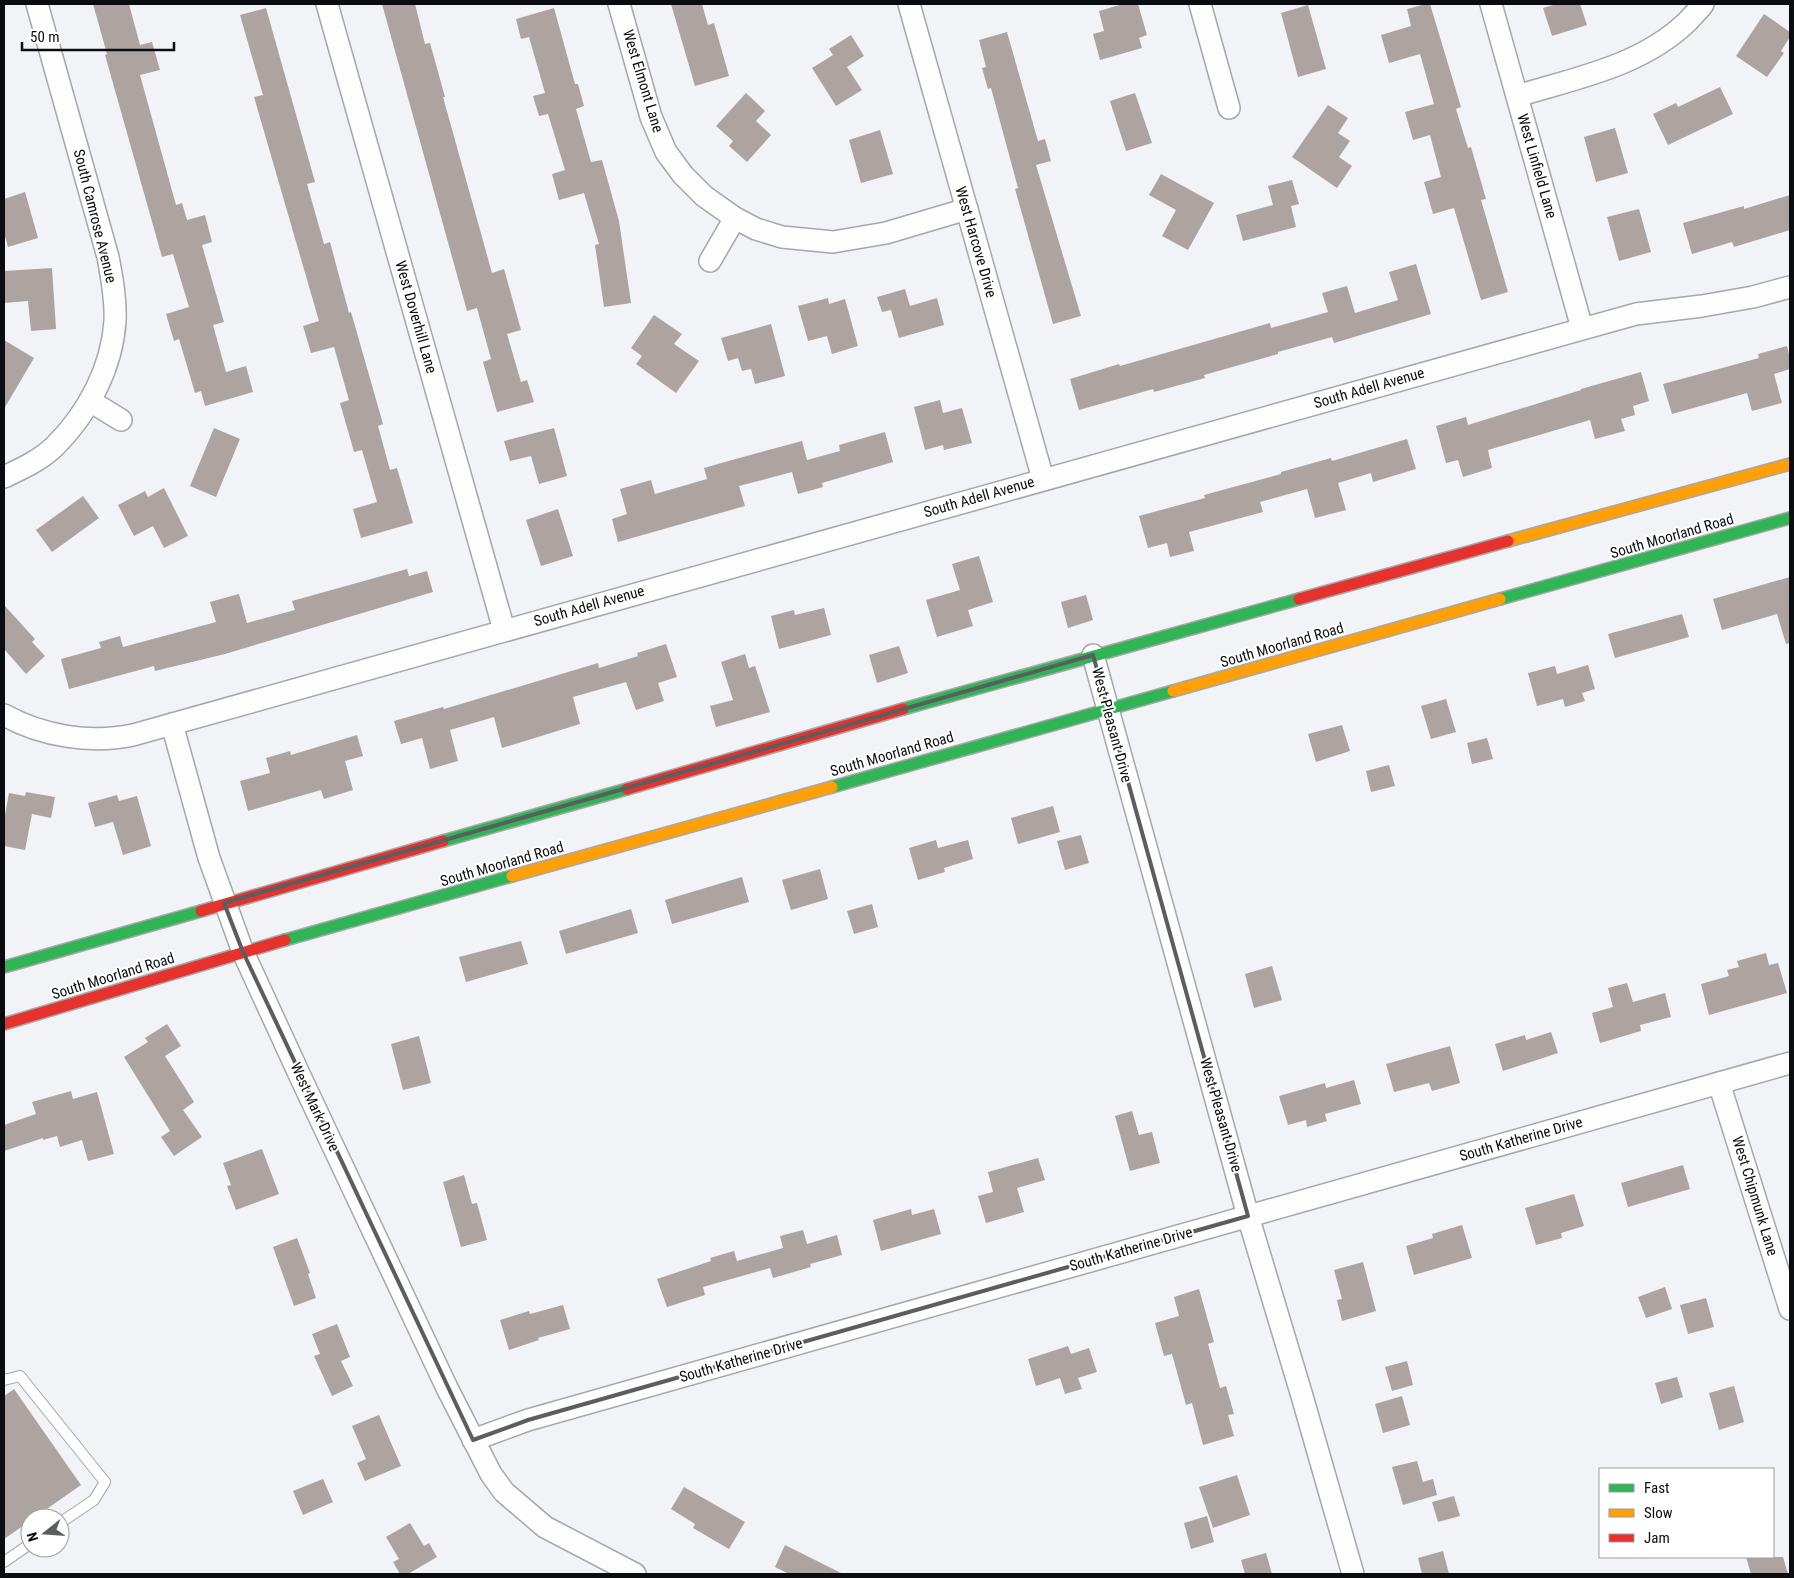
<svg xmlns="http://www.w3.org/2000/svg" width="1794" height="1578" font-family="'Roboto Condensed',sans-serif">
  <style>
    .building { fill: #ada4a1 }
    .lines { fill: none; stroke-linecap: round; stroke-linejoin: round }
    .lane-casing { stroke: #a5a7aa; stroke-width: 12 }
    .street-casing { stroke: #a5a7aa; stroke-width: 24 }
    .fast-casing { stroke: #a5a7aa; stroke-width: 14 }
    .slow-casing { stroke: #a5a7aa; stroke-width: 14 }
    .jam-casing { stroke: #a5a7aa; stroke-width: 14 }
    .lane { stroke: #fdfdfe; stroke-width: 10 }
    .street { stroke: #fdfdfe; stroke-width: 21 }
    .fast { stroke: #30b455; stroke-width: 11 }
    .slow { stroke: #ff9f0a; stroke-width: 11 }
    .jam { stroke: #e5322d; stroke-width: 11 }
    .marked { fill: none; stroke: #5c5d60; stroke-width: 4; stroke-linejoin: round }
    .labels { text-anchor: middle; stroke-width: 4; stroke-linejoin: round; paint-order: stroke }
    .street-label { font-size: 15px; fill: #0b0c0f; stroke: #fff }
  </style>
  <rect width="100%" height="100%" fill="#f1f3f7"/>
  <g class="building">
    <path d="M93,4H129L140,45L152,42L160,70L140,75L176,205L182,203L187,220L205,215L212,242L202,245L224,322L213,325L226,372L246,366L253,392L205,406L201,391L195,393L179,339L174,341L166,314L189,307L173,254L162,257L105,55L107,54Z"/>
    <path d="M382,4H415L425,44L430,43L445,97H443L492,273L504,269L521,330L507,334L521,382L527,380L534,402L497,412L483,362L491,359L477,308L467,311Z"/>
    <path d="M671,4H702L708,25L714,23L729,76L695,86Z"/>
    <path d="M1123,4H1138L1147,35L1139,38L1142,48L1100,60L1093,34L1104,31L1099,11Z"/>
    <path d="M1426,4H1430L1461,107L1456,109L1468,148L1471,147L1486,199L1481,200L1508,292L1481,300L1454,208L1433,214L1424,182L1441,177L1430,135L1413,140L1405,112L1434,104L1420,54L1389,63L1381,35L1411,26L1407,9Z"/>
    <path d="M1557,4H1580L1587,25L1552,36L1543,8Z"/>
    <path d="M1308,5L1326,69L1298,77L1281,13Z"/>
    <path d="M266,8L315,182L307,184L324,244L330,242L349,313L351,312L383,424L378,426L390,470L397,468L413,523L361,538L353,509L377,502L362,450L354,452L340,403L349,400L334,347L311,353L303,326L319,321L254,97L263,95L240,15Z"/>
    <path d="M554,8L575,84H578L584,106L576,109L591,162L602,160L619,221L631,303L604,307L595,245L599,244L584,193L559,200L552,174L565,170L548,114L539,116L533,96L545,93L529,37L521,39L516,19Z"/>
    <path d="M1764,14L1790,32V37L1781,51L1784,53L1767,77L1736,56Z"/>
    <path d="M1007,32L1038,141L1045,139L1051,161L1036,165L1081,316L1053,324L1015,189L1018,188L991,88L988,89L982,68L986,67L979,40Z"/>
    <path d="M851,35L864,56L847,67L862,90L836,106L812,68L833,55L829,49Z"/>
    <path d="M1720,87L1733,114L1668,145L1653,114L1676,103L1678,107Z"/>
    <path d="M746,93L765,111L756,121L771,135L747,162L729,146L733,141L716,126Z"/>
    <path d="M1135,93L1152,143L1126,151L1110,101Z"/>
    <path d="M1328,105L1348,118L1338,133L1350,141L1339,157L1352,166L1337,188L1292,157Z"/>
    <path d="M1615,128L1628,173L1596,182L1584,137Z"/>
    <path d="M880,130L893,174L861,183L849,140Z"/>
    <path d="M1161,174L1214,203L1188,250L1162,236L1176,210L1149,195Z"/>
    <path d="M1292,180L1299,204L1291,206L1296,227L1243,241L1236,215L1273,205L1268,186Z"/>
    <path d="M25,192L38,238L8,247L4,233V199Z"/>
    <path d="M1790,195V230L1734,247L1732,242L1692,254L1683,223L1744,206V209Z"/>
    <path d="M1639,209L1651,252L1619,261L1607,217Z"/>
    <path d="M1416,264L1431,314L1334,343L1332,337L1278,352V354L1204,375L1205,378L1154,392L1153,389L1079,410L1070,379L1119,364L1120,366L1270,323L1271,328L1328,312L1322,293L1347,286L1355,313L1398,300L1389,272Z"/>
    <path d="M52,268L56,329L31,331L28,301L4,303V271Z"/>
    <path d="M905,289L910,306L937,298L944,325L899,338L891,310L882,312L877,297Z"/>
    <path d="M828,298L829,304L845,299L858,346L832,354L827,336L808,341L798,306Z"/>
    <path d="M654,315L682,334L674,344L699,361L676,393L636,364L642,356L631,348Z"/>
    <path d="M771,324L785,376L755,384L751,369L742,371L738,358L728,361L721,338Z"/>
    <path d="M4,340L34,358L4,409Z"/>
    <path d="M1787,346L1790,358V369L1774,374L1782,403L1752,411L1747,393L1672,414L1663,384L1759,358L1758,354Z"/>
    <path d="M1641,372L1649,401L1633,406L1635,415L1621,419L1625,431L1595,439L1590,420L1488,450L1492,468L1463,477L1458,460L1446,463L1436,426L1466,417L1468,425L1581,390V389Z"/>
    <path d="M940,400L943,413L962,408L972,443L944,450L943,445L925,450L914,407Z"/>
    <path d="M214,428L240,439L216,497L190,486Z"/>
    <path d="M554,428L567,476L539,484L531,456L510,461L504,441Z"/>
    <path d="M885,432L893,462L822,483L823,487L798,494L792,472L739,486L745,506L618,542L612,519L627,514L620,489L651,480L655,494L707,479L704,468L732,460L802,441L807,460L840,451L839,445Z"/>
    <path d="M1407,439L1416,469L1373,482L1371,473L1338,483L1346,510L1315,518L1307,489L1260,502L1263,512L1189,532L1194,551L1170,557L1167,543L1148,548L1139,516L1205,498L1204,495L1281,474V472L1331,458L1332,461Z"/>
    <path d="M164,488L188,536L164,548L153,526L134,536L118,505L145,491L148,497Z"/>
    <path d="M83,496L99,518L52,552L36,530Z"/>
    <path d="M558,509L573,556L541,566L526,520Z"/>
    <path d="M979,556L993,602L968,610L973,626L937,637L926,600L960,590L952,564Z"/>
    <path d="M407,569L409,576L427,571L433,592L225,654L155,671L154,666L69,689L61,659L101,648L99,642L120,636L123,647L216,622L210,602L239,594L247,623L295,610L292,601Z"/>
    <path d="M1790,577V643L1786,644L1777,614L1722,630L1713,599Z"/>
    <path d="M1086,595L1093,620L1068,628L1061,602Z"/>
    <path d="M4,605L35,639L32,642L45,656L26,674L4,649Z"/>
    <path d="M824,608L831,635L779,649L771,616L794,610L795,615Z"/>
    <path d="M1682,614L1689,637L1615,658L1608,634Z"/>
    <path d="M666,644L677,677L658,683L664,701L636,710L626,682L573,697L580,724L502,748L494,717L450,730L458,761L430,769L422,738L401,744L394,721L443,707L444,709L598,663L599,668L638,656L637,653Z"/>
    <path d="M899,646L908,673L877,683L869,655Z"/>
    <path d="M745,654L749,668L755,666L770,712L716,727L710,706L733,700L721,662Z"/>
    <path d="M1588,665L1595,689L1582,693L1585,701L1565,707L1563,699L1537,706L1528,673L1555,666L1557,674Z"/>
    <path d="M1446,699L1456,732L1431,739L1421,706Z"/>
    <path d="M1342,725L1350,751L1316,762L1308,734Z"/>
    <path d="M357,735L363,756L345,761L353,790L324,799L321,790L248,811L240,781L270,773L266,758L290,751L291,755Z"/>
    <path d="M1487,738L1493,759L1472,764L1467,743Z"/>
    <path d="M1389,765L1395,786L1371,792L1366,771Z"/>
    <path d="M26,792L55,797L51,818L32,814L25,850L4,846V820L9,793L25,796Z"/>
    <path d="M117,795L119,801L137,796L151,846L123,855L113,822L95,827L88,803Z"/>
    <path d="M1053,806L1060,832L1018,844L1011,818Z"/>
    <path d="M1081,835L1089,863L1065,870L1057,841Z"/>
    <path d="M936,840L938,848L968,840L973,859L944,868L945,872L918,880L909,848Z"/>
    <path d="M820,869L828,899L791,910L782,880Z"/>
    <path d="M742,877L749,902L672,924L665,900Z"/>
    <path d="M872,904L878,927L854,934L847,911Z"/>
    <path d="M631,909L638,933L566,954L559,931Z"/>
    <path d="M521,941L528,964L466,982L459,957Z"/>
    <path d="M1766,953L1769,965L1778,963L1787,993L1709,1015L1701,984L1729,976L1727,970L1739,967L1737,961Z"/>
    <path d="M1272,966L1282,1000L1254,1008L1245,974Z"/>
    <path d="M1627,983L1633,1002L1665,993L1671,1017L1640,1025L1641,1031L1600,1043L1592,1013L1613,1007L1608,988Z"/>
    <path d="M167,1024L181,1046L165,1056L194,1102L183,1110L202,1137L174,1156L161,1137L170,1131L124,1057L148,1042L145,1038Z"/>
    <path d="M1551,1032L1558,1053L1503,1071L1495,1044L1525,1035L1526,1040Z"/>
    <path d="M419,1036L431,1083L403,1090L391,1044Z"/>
    <path d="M1450,1046L1460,1083L1432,1091L1429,1083L1394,1092L1386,1064Z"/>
    <path d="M1354,1080L1361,1104L1325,1114L1327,1121L1307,1127L1306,1120L1288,1125L1279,1096L1325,1083L1326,1088Z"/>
    <path d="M71,1091L73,1099L97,1092L114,1154L88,1161L82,1140L60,1147L57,1136L43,1140V1138L4,1151V1125L36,1114L32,1102Z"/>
    <path d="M1132,1111L1139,1135L1152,1132L1160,1163L1130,1171L1115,1116Z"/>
    <path d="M262,1149L279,1194L236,1210L227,1186L231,1185L223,1163Z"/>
    <path d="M1038,1158L1045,1180L1017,1188L1024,1212L986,1223L978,1196L993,1192L988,1172Z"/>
    <path d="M1683,1165L1690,1189L1628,1207L1621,1183Z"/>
    <path d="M464,1175L472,1204L477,1203L487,1240L461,1247L443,1182Z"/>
    <path d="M1574,1194L1584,1226L1561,1233L1562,1238L1536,1245L1525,1208Z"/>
    <path d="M911,1209L912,1215L934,1209L941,1234L881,1251L873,1220Z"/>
    <path d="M1462,1225L1472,1258L1414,1275L1406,1246L1433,1238L1432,1234Z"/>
    <path d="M803,1230L807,1244L837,1235L842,1255L810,1264L811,1267L773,1278L770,1268L703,1287L705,1295L667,1307L657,1279L711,1261L710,1258L734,1251L737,1261L783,1248L780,1236Z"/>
    <path d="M297,1238L310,1273L308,1274L316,1298L294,1306L273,1247Z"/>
    <path d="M1363,1262L1376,1311L1342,1321L1337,1300L1342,1299L1334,1270Z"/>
    <path d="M1665,1287L1672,1309L1646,1318L1638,1297Z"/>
    <path d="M1199,1289L1214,1342L1208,1344L1220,1388L1226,1386L1234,1414L1228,1415L1234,1436L1203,1445L1192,1403L1186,1405L1172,1354L1164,1356L1155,1323L1179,1316L1174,1297Z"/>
    <path d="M1706,1298L1714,1327L1688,1334L1680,1305Z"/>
    <path d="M563,1305L570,1329L538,1338L539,1340L509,1350L500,1320L529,1311L530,1314Z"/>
    <path d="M337,1324L350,1357L341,1361L353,1386L332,1396L314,1356L320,1354L312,1334Z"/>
    <path d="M1068,1346L1071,1354L1089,1348L1097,1372L1078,1378L1082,1389L1065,1394L1060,1378L1036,1386L1028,1359Z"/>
    <path d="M1407,1361L1413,1385L1392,1391L1385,1367Z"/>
    <path d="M1677,1377L1683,1397L1661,1404L1655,1383Z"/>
    <path d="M1734,1386L1744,1422L1719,1430L1709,1393Z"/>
    <path d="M14,1389L81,1485L34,1518H30V1521L4,1539V1396Z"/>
    <path d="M1402,1396L1410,1425L1383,1433L1375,1404Z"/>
    <path d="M379,1415L401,1466L365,1481L357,1463L366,1459L352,1426Z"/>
    <path d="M1417,1461L1423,1482L1433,1479L1437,1495L1403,1505L1392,1467Z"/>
    <path d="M1237,1475L1250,1515L1213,1528L1199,1487Z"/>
    <path d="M323,1479L333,1502L303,1515L293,1491Z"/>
    <path d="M684,1487L745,1522L729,1549L693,1528L695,1524L671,1509Z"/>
    <path d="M1454,1496L1460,1516L1438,1522L1432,1502Z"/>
    <path d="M1207,1516L1214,1542L1191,1549L1184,1523Z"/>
    <path d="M410,1523L424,1546L429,1543L437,1557L408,1574H400L393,1562L399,1559L386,1537Z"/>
    <path d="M785,1545L843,1574H789L775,1567Z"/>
    <path d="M1443,1551L1449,1574H1422L1418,1558Z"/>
    <path d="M1266,1553L1272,1574H1245L1241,1560Z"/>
    <path d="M1746,1557H1783L1788,1574H1751Z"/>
  </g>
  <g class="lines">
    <defs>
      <g id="lane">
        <path d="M4,1380L20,1376L105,1482L94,1500L60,1523"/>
        <path d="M4,1562L30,1544"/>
      </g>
      <g id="street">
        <path d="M327,4L504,630"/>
        <path d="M619,4L651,117L666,152L683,175L704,196L735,218L756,229L782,237L833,242L886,233L967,209"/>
        <path d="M909,4L1043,479"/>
        <path d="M1200,4L1229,108"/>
        <path d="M1491,4L1582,328"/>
        <path d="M1517,96C1576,78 1642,66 1688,21C1693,15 1699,10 1703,4"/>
        <path d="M710,261L735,218"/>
        <path d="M90,401L121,420"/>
        <path d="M4,477C21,469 41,460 55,446C88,413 112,368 115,321C116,300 112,278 108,257L37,4"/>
        <path d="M1093,655L1248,1216L1302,1396L1353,1574"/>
        <path d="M4,715C42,736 90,744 133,735L1636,314L1702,306L1753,297L1790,287"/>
        <path d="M172,724L209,858L243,952L300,1076L447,1388L491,1474L504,1492L545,1527L635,1574"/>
        <path d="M1719,1083L1790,1309"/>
        <path d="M473,1440L528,1420L1790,1063"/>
      </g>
      <g id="fast">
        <path d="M1500,599L1790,518"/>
        <path d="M903,709L1299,599"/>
        <path d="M832,787L1173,691"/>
        <path d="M443,841L627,789"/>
        <path d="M285,940L512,876"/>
        <path d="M4,967L201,911"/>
      </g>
      <g id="slow">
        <path d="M1508,541L1790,464"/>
        <path d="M1173,691L1500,599"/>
        <path d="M512,876L832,787"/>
      </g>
      <g id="jam">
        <path d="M1299,599L1508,541"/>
        <path d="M627,789L903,709"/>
        <path d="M201,911L443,841"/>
        <path d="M4,1024L285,940"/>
      </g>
    </defs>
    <use href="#lane" class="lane-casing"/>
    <use href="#street" class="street-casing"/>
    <use href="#fast" class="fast-casing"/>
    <use href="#slow" class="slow-casing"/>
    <use href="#jam" class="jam-casing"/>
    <use href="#lane" class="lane"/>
    <use href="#street" class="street"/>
    <use href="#fast" class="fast"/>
    <use href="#slow" class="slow"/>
    <use href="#jam" class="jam"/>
  </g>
  <path class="marked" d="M1093,655L1248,1216L528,1420L473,1440L243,952L224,903Z"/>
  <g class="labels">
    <g class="street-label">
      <text transform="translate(643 81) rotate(73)" y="5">West Elmont Lane</text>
      <text transform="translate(1537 166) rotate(74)" y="5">West Linfield Lane</text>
      <text transform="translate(95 216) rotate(76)" y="5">South Camrose Avenue</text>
      <text transform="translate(976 242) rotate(74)" y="5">West Harcove Drive</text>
      <text transform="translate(416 317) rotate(74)" y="5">West Doverhill Lane</text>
      <text transform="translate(1369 388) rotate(-16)" y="5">South Adell Avenue</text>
      <text transform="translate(979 497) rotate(-16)" y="5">South Adell Avenue</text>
      <text transform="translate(1672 536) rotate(-16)" y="5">South Moorland Road</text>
      <text transform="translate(589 606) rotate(-16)" y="5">South Adell Avenue</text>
      <text transform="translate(1282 645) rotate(-16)" y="5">South Moorland Road</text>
      <text transform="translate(1112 725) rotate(75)" y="5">West Pleasant Drive</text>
      <text transform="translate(892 754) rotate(-16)" y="5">South Moorland Road</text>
      <text transform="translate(502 864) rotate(-16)" y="5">South Moorland Road</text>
      <text transform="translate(113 976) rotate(-17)" y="5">South Moorland Road</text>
      <text transform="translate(315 1107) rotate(65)" y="5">West Mark Drive</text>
      <text transform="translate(1221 1115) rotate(74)" y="5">West Pleasant Drive</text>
      <text transform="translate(1521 1139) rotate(-16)" y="5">South Katherine Drive</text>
      <text transform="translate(1755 1196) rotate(73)" y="5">West Chipmunk Lane</text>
      <text transform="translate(1131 1249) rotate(-16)" y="5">South Katherine Drive</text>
      <text transform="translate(741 1360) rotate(-16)" y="5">South Katherine Drive</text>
    </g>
  </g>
  <rect width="1794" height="1578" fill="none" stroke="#0b0c0f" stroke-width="10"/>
  <rect x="1599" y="1468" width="175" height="90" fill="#ffffff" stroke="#9d9e9f"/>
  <rect x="1609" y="1484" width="25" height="8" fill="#30b455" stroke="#9d9e9f"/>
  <text x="1644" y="1493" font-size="15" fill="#0b0c0f">Fast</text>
  <rect x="1609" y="1509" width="25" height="8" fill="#ff9f0a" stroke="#9d9e9f"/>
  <text x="1644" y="1518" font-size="15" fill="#0b0c0f">Slow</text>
  <rect x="1609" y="1534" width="25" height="8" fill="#e5322d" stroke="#9d9e9f"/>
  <text x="1644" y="1543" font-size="15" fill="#0b0c0f">Jam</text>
  <g transform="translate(45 1533) rotate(253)"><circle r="24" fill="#ffffff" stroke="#9d9e9f"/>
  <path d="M0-4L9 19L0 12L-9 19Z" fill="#5c5d60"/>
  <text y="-8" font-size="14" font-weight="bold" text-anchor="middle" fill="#0b0c0f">N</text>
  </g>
  <path d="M22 42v8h152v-8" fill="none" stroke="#0b0c0f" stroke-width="2.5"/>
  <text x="30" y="42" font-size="15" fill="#0b0c0f" stroke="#ffffff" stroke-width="4" paint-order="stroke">50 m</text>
</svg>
